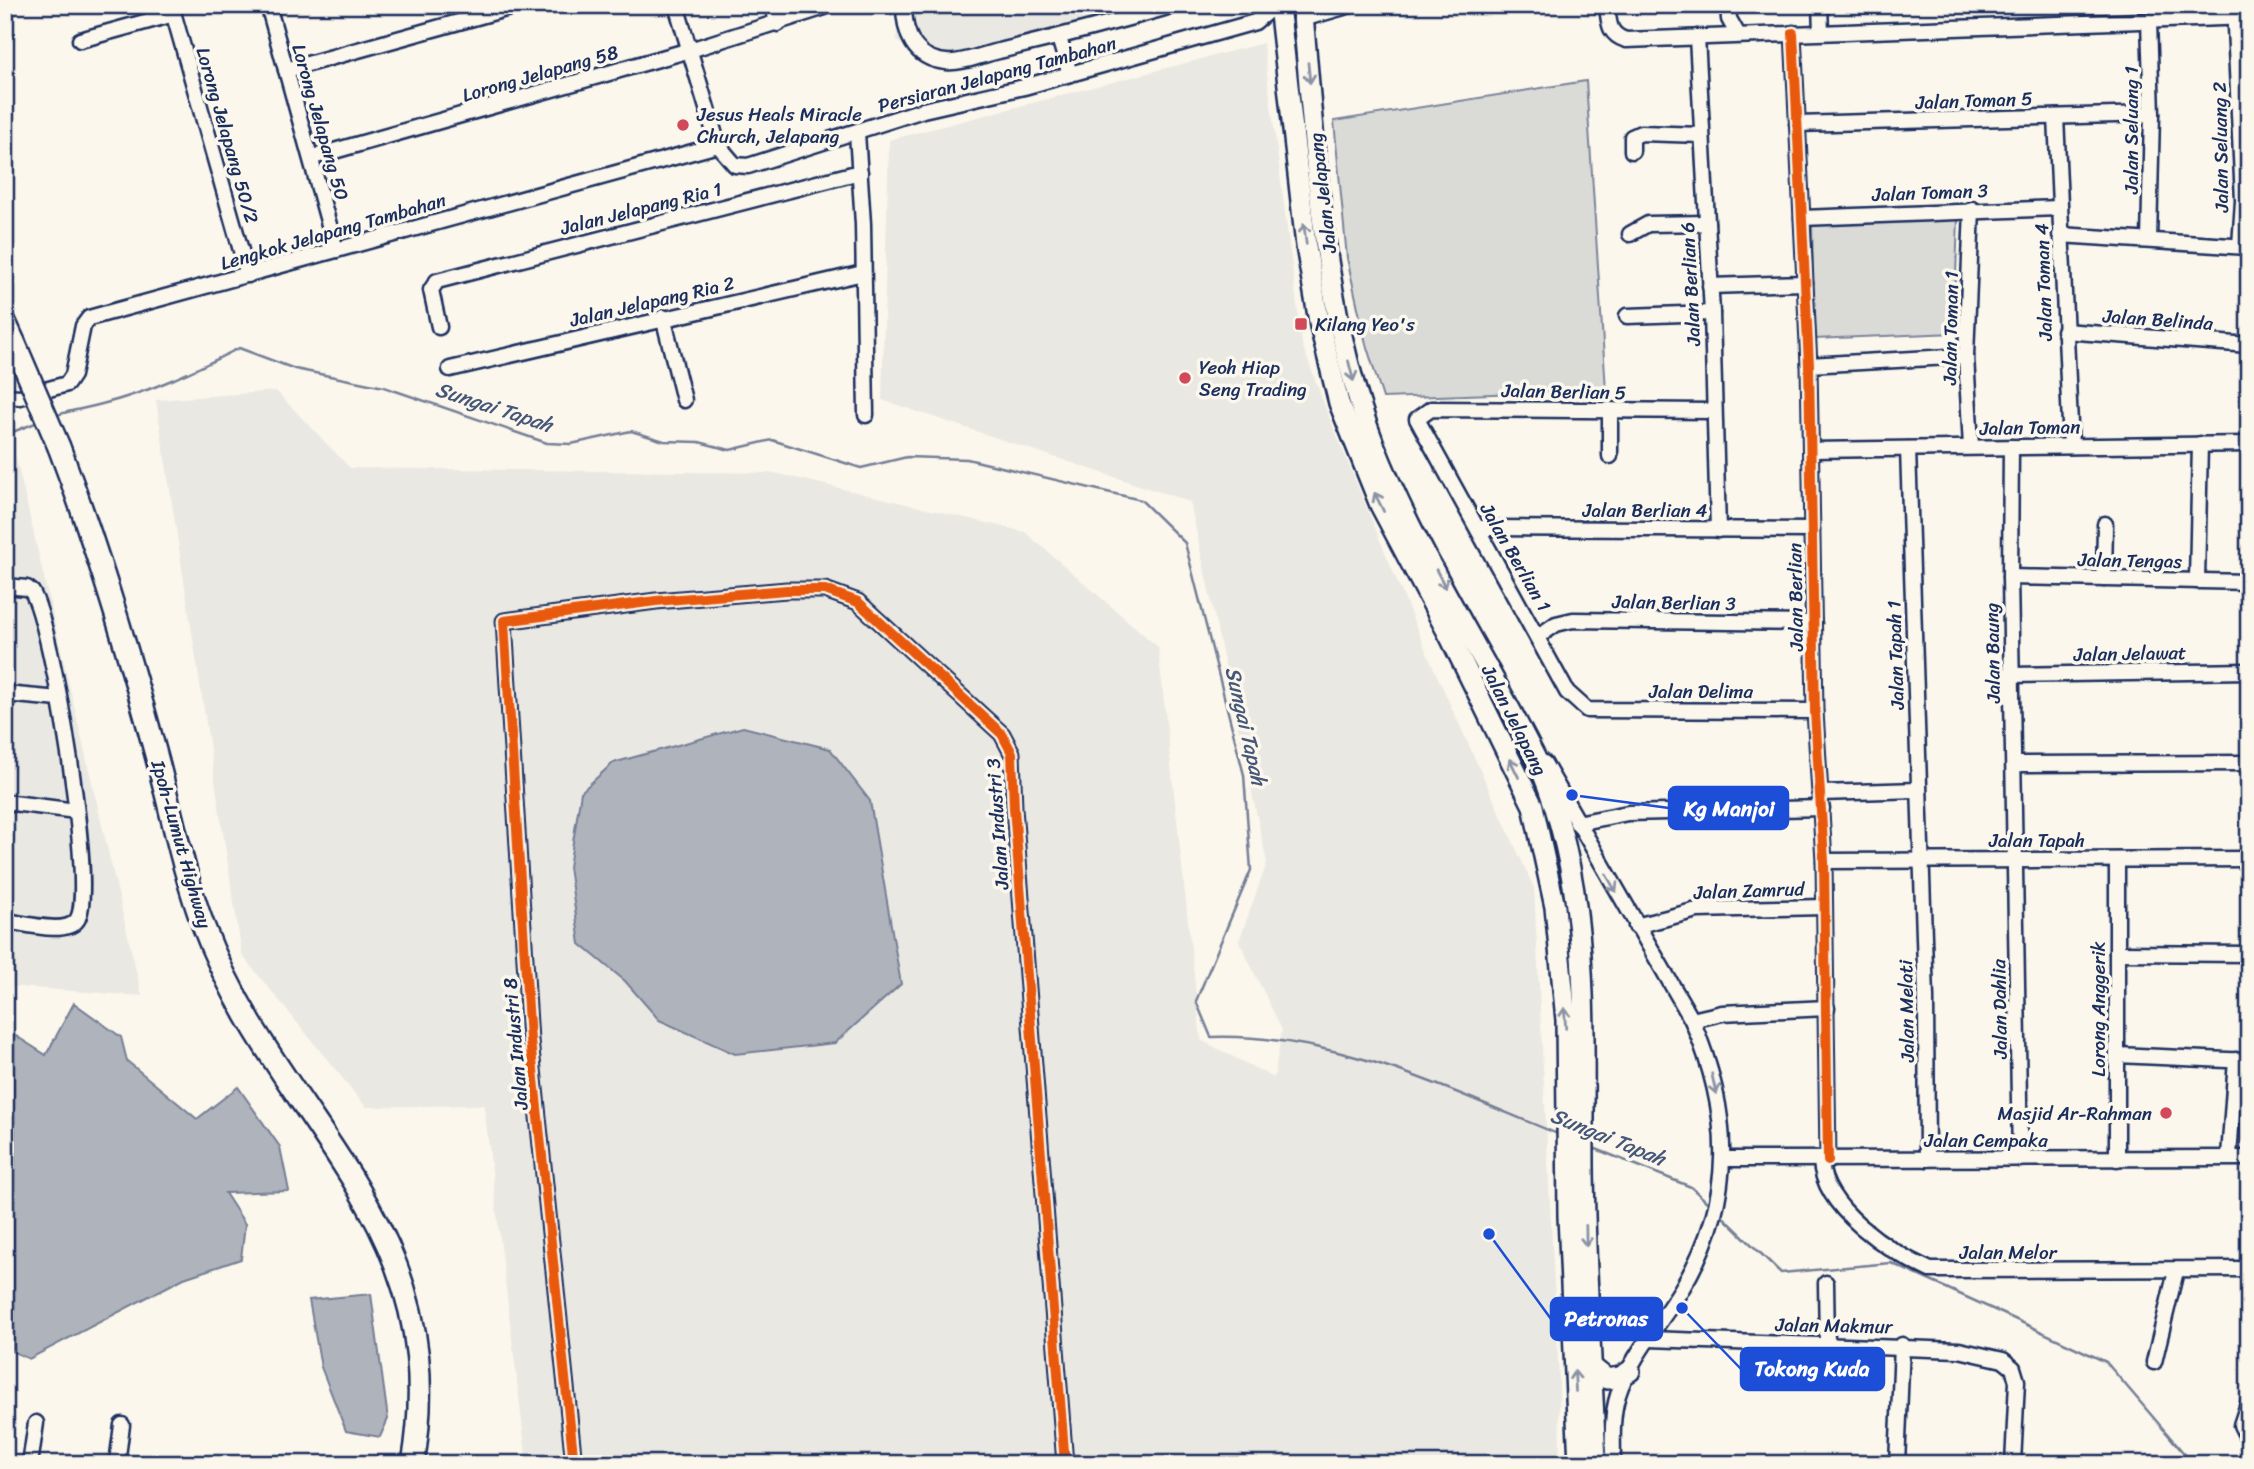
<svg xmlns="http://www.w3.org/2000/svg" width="2254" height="1469" font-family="Sriracha,sans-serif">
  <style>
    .built { fill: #eae8e2 }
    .green { fill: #dadad7; stroke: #7a849a; stroke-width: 2 }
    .water { fill: #afb3bb; stroke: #747e96; stroke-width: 2 }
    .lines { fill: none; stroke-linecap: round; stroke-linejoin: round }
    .stream { stroke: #747e96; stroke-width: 2.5 }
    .minor-casing { stroke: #1b2f5e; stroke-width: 19 }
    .major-casing { stroke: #1b2f5e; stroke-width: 24 }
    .highway-casing { stroke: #1b2f5e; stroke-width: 26 }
    .minor { stroke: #fbf7ec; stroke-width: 14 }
    .major { stroke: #fbf7ec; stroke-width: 19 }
    .highway { stroke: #fbf7ec; stroke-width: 21 }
    .highway-bridge-casing { stroke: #1b2f5e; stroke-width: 26; stroke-linecap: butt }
    .highway-bridge { stroke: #fbf7ec; stroke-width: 21 }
    .cycleway-casing { stroke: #fbf7ec; stroke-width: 15 }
    .cycleway { stroke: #e8590c; stroke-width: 10 }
    .oneway { stroke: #8b93a5 }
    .poi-dot { fill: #d1495b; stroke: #fbf7ec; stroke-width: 2.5 }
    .labels { text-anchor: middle; stroke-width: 7; stroke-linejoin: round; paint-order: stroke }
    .street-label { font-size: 19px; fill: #1b2f5e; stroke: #fbf7ec }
    .poi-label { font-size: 19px; fill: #1b2f5e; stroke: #fbf7ec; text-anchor: start }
    .water-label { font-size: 21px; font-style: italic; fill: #47577a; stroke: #fbf7ec }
    .leader { fill: none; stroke: #1d4ed8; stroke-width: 2.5 }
    .callout-dot { fill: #1d4ed8; stroke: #fbf7ec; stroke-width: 2.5 }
    .callout { fill: #1d4ed8; stroke: #1d4ed8; stroke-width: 2.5 }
    .callout-label { font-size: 21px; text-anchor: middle; font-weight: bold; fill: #fff }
  </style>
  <rect width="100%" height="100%" fill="#fbf7ec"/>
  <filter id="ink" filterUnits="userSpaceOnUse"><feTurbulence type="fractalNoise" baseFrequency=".0143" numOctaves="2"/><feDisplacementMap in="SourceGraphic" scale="14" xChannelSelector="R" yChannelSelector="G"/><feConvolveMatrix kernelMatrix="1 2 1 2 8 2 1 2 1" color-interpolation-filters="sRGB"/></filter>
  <g filter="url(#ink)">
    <g class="built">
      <path d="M896,5H1187L1188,9L938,71L897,41Z"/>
      <path d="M1263,43L1302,344L1327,412L1429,658L1534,888L1559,1380L1560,1464H527L484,1105L366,1107L242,955L156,400L276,391L350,468L775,473L1025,532L1158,647L1201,1040L1274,1078L1282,1030L1239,941L1267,863L1190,502L882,400L889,140Z"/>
      <path d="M5,411L142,996L5,986Z"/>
    </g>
    <g class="green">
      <path d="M1586,81L1606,390L1383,398L1366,344L1347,258L1334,121Z"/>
      <path d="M1958,217L1954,333L1814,339L1812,223Z"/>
    </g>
    <g class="water">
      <path d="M743,727L830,749L870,801L901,984L835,1043L735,1054L659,1020L625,981L580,944L569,867L581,792L613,763Z"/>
      <path d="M74,1003L121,1037L127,1061L197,1119L238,1087L280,1147L289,1191L225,1193L245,1224L241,1259L184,1278L29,1359L5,1348V1029L46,1055Z"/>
      <path d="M371,1294L388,1419L380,1437L346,1431L321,1367L309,1300Z"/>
    </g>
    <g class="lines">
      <g class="stream">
        <path d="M54,416C70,410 85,409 102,404C150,392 196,370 239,348L295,369L384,387L547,443L571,444L631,431L664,441L699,442L730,450L772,440L861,468L907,457L967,459L1141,500L1185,543L1244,775L1251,870L1196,1001L1211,1037C1335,1033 1446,1089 1558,1134"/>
        <path d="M5,435L38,422"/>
        <path d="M1591,1147L1691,1187L1709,1204"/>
        <path d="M1719,1213L1781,1273L1891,1263L2008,1316L2106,1362L2193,1464"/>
      </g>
      <defs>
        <g id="minor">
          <path d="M171,5L248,275"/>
          <path d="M268,5L336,250"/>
          <path d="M676,5L718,145L735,165L748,166L923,110L1024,87L1255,22L1275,5"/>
          <path d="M772,5L778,24"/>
          <path d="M904,5C904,33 913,59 946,62C962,64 983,54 999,51C1058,37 1116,22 1175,5"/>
          <path d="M1607,5C1609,23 1608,34 1626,40L2249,17"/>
          <path d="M1728,5L1729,19L1738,35"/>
          <path d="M1820,5L1821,32"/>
          <path d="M2234,5L2243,201L2240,246"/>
          <path d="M1303,19L1351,5"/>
          <path d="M2149,21L2152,114L2149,240"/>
          <path d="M1793,33L1809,365L1815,711L1824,861L1828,1161"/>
          <path d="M1697,37L1712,313L1718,530"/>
          <path d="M1059,38L1070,74"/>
          <path d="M80,40L174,14"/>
          <path d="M286,70L520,5"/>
          <path d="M2056,117L2071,446"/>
          <path d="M1797,124L2152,114"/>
          <path d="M857,133L863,224L866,415"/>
          <path d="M1632,151V137L1641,133L1701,135"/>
          <path d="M313,157L690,50L825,7"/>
          <path d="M1802,218L2059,208"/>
          <path d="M1630,234L1648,224L1707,223"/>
          <path d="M2060,235L2247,247"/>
          <path d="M1710,286L1805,283"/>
          <path d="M1627,316L1712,313"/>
          <path d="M663,317L684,400"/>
          <path d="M439,327L431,290L437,281L860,172"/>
          <path d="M2064,331L2249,345"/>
          <path d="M1809,365L1966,356"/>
          <path d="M450,369L863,273"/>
          <path d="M5,396L20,397L67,384L73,375L83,326L89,318L718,145"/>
          <path d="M1610,410V456"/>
          <path d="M1714,411L1431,409L1417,419L1567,692L1587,710L1815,711"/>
          <path d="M1971,447L1966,356L1972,209"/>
          <path d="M2011,447L2010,577L2020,1159"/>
          <path d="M1908,449L1926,998L1927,1159"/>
          <path d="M1811,450L2249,444"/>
          <path d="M1478,528L1812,530"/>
          <path d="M2010,577L2249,582"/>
          <path d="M2104,579L2105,524"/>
          <path d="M2197,581L2200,444"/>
          <path d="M5,586L27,588L32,592C52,624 97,892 77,920C66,936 23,923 5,921"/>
          <path d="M1539,636L1556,624L1573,620L1814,623"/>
          <path d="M2012,675L2249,671"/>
          <path d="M5,694L59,699"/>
          <path d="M1544,763L1692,1020C1732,1114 1736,1200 1681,1290C1663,1319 1627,1363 1618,1395C1611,1417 1613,1441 1613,1464"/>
          <path d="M2014,764L2249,763"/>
          <path d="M1821,793L1918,790"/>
          <path d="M5,802L76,811"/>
          <path d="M1577,823L1628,813L1822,808"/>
          <path d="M1824,861L2249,859"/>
          <path d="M1636,926L1697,910L1824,907"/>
          <path d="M2117,953L2249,954"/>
          <path d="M1692,1020L1722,1013L1827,1008"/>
          <path d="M2117,1055L2249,1061"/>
          <path d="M2229,1156L2236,1060"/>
          <path d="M1723,1159L2249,1158"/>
          <path d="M2117,1159V860"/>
          <path d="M1821,1161C1823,1209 1890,1252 1930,1270L2249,1269"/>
          <path d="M1826,1283L1827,1344"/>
          <path d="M1649,1339L1959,1350L2003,1360L2013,1368L2017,1381L2013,1464"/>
          <path d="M2154,1362L2176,1271"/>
          <path d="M2249,1401L2241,1425L2249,1441"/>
          <path d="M30,1464L36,1423"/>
          <path d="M117,1464L122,1425"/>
          <path d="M574,1464L530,1040L504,621L656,601L787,590H825L858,602L1002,734L1012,753L1014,808L1065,1464"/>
          <path d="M1897,1464L1902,1345"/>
        </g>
        <g id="major">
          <path d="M1279,5L1306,246L1319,322L1339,403L1380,505L1451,639L1533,806L1555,907L1566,1020L1568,1216L1579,1464"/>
          <path d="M1302,5C1316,151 1321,306 1374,444C1418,557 1488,660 1541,769C1593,894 1583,1034 1584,1167C1585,1266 1592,1365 1596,1464"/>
          <path d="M1592,1367L1607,1379L1620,1377L1630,1371"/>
        </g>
        <g id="highway">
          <path d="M5,322L14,342"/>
          <path d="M59,447C97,547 127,647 155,751C171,809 182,869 203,925C278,1126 455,1219 413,1464"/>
        </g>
      </defs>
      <use href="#minor" class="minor-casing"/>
      <use href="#major" class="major-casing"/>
      <use href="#highway" class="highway-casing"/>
      <use href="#minor" class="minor"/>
      <use href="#major" class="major"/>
      <use href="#highway" class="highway"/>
      <defs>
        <path id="highway-bridge" d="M14,342L59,447"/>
      </defs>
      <use href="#highway-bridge" class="highway-bridge-casing"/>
      <use href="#highway-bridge" class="highway-bridge"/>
      <defs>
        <g id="cycleway">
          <path d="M1793,33L1809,365L1815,711L1824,861L1828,1161"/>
          <path d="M574,1464L530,1040L504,621L656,601L787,590H825L858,602L1002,734L1012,753L1014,808L1065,1464"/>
        </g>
      </defs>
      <use href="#cycleway" class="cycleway-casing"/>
      <use href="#cycleway" class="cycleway"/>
    </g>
    <defs><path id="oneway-shaft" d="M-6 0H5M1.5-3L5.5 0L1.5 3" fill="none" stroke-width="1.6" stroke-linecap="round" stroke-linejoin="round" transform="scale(1.75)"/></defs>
    <g class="oneway">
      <use href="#oneway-shaft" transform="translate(1309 73) rotate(84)"/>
      <use href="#oneway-shaft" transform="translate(1305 234) rotate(-97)"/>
      <use href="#oneway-shaft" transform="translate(1351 371) rotate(76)"/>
      <use href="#oneway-shaft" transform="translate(1379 502) rotate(-116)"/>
      <use href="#oneway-shaft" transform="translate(1441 579) rotate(62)"/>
      <use href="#oneway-shaft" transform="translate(1514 768) rotate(-116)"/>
      <use href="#oneway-shaft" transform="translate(1611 883) rotate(60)"/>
      <use href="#oneway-shaft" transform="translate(1565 1018) rotate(-94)"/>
      <use href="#oneway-shaft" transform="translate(1714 1084) rotate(77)"/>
      <use href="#oneway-shaft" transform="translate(1586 1236) rotate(89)"/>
      <use href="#oneway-shaft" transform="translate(1575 1381) rotate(-93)"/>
    </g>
  </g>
  <g class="poi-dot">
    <circle cx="683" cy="125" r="7"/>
    <rect x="1294" y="317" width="14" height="14" rx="3.5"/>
    <circle cx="1185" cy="378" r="7"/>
    <circle cx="2166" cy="1113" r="7"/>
  </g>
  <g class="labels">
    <g class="street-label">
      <text transform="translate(540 73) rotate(-16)" y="7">Lorong Jelapang 58</text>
      <text transform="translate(997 74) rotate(-15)" y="7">Persiaran Jelapang Tambahan</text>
      <text transform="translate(1974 100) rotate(-2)" y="7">Jalan Toman 5</text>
      <text transform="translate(321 122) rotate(74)" y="7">Lorong Jelapang 50</text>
      <text transform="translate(2131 130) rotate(-90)" y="7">Jalan Seluang 1</text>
      <text transform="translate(228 135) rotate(74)" y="7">Lorong Jelapang 50/2</text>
      <text transform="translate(2220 147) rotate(-91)" y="7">Jalan Seluang 2</text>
      <text transform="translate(1930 192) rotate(-2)" y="7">Jalan Toman 3</text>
      <text transform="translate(1322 193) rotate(-97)" y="7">Jalan Jelapang</text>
      <text transform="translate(641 208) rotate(-14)" y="7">Jalan Jelapang Ria 1</text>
      <text transform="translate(333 231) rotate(-16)" y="7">Lengkok Jelapang Tambahan</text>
      <text transform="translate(2043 282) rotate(-92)" y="7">Jalan Toman 4</text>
      <text transform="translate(1690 284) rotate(-93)" y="7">Jalan Berlian 6</text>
      <text transform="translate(652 301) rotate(-13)" y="7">Jalan Jelapang Ria 2</text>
      <text transform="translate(2158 319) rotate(4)" y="7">Jalan Belinda</text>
      <text transform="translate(1950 328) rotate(-89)" y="7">Jalan Toman 1</text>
      <text transform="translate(1564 391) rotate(1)" y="7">Jalan Berlian 5</text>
      <text transform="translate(2030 427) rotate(-1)" y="7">Jalan Toman</text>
      <text x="1645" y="517">Jalan Berlian 4</text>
      <text transform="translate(1516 557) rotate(60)" y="7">Jalan Berlian 1</text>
      <text transform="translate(2130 560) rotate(1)" y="7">Jalan Tengas</text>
      <text transform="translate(1795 597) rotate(-91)" y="7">Jalan Berlian</text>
      <text transform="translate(1674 602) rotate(1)" y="7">Jalan Berlian 3</text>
      <text transform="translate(1992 653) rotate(-91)" y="7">Jalan Baung</text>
      <text transform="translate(2130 653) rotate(-1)" y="7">Jalan Jelawat</text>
      <text transform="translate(1895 655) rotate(-92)" y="7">Jalan Tapah 1</text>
      <text x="1701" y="698">Jalan Delima</text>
      <text transform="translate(1515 720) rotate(63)" y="7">Jalan Jelapang</text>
      <text transform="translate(997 824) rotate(-94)" y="7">Jalan Industri 3</text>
      <text x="2037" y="847">Jalan Tapah</text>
      <text transform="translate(182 844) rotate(74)" y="7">Ipoh-Lumut Highway</text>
      <text transform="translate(1749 890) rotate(-2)" y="7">Jalan Zamrud</text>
      <text transform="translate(1999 1009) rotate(-91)" y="7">Jalan Dahlia</text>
      <text transform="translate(2098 1009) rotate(-90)" y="7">Lorong Anggerik</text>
      <text transform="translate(1906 1011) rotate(-91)" y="7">Jalan Melati</text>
      <text transform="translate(515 1044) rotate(-95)" y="7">Jalan Industri 8</text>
      <text x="1986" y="1147">Jalan Cempaka</text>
      <text x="2008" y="1259">Jalan Melor</text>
      <text transform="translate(1834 1325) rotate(1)" y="7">Jalan Makmur</text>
    </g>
    <g class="poi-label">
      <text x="697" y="121">Jesus Heals Miracle<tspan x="697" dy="22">Church, Jelapang</tspan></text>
      <text x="1315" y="331">Kilang Yeo's</text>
      <text x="1199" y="374">Yeoh Hiap<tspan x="1199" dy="22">Seng Trading</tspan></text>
      <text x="2152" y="1120" text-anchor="end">Masjid Ar-Rahman</text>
    </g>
    <g class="water-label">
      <text transform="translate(494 407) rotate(18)" y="7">Sungai Tapah</text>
      <text transform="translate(1246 726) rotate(77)" y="7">Sungai Tapah</text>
      <text transform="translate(1608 1137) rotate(22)" y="7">Sungai Tapah</text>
    </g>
  </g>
  <path class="leader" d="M1572 795L1669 808M1489 1234L1551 1319M1682 1308L1741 1369"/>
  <g class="callout-dot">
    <circle cx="1572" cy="795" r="7"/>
    <circle cx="1489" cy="1234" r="7"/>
    <circle cx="1682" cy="1308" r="7"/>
  </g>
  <g class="callout">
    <rect x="1669" y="787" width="119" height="42" rx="7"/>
    <rect x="1551" y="1298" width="111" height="42" rx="7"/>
    <rect x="1741" y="1348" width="143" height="42" rx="7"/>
  </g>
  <g class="callout-label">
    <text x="1729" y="816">Kg Manjoi</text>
    <text x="1606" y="1326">Petronas</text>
    <text x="1812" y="1376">Tokong Kuda</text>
  </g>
  <rect width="2254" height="1469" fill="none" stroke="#fbf7ec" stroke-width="28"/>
  <rect x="14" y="14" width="2226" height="1441" fill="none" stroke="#1b2f5e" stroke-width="2.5" filter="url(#ink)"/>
</svg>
